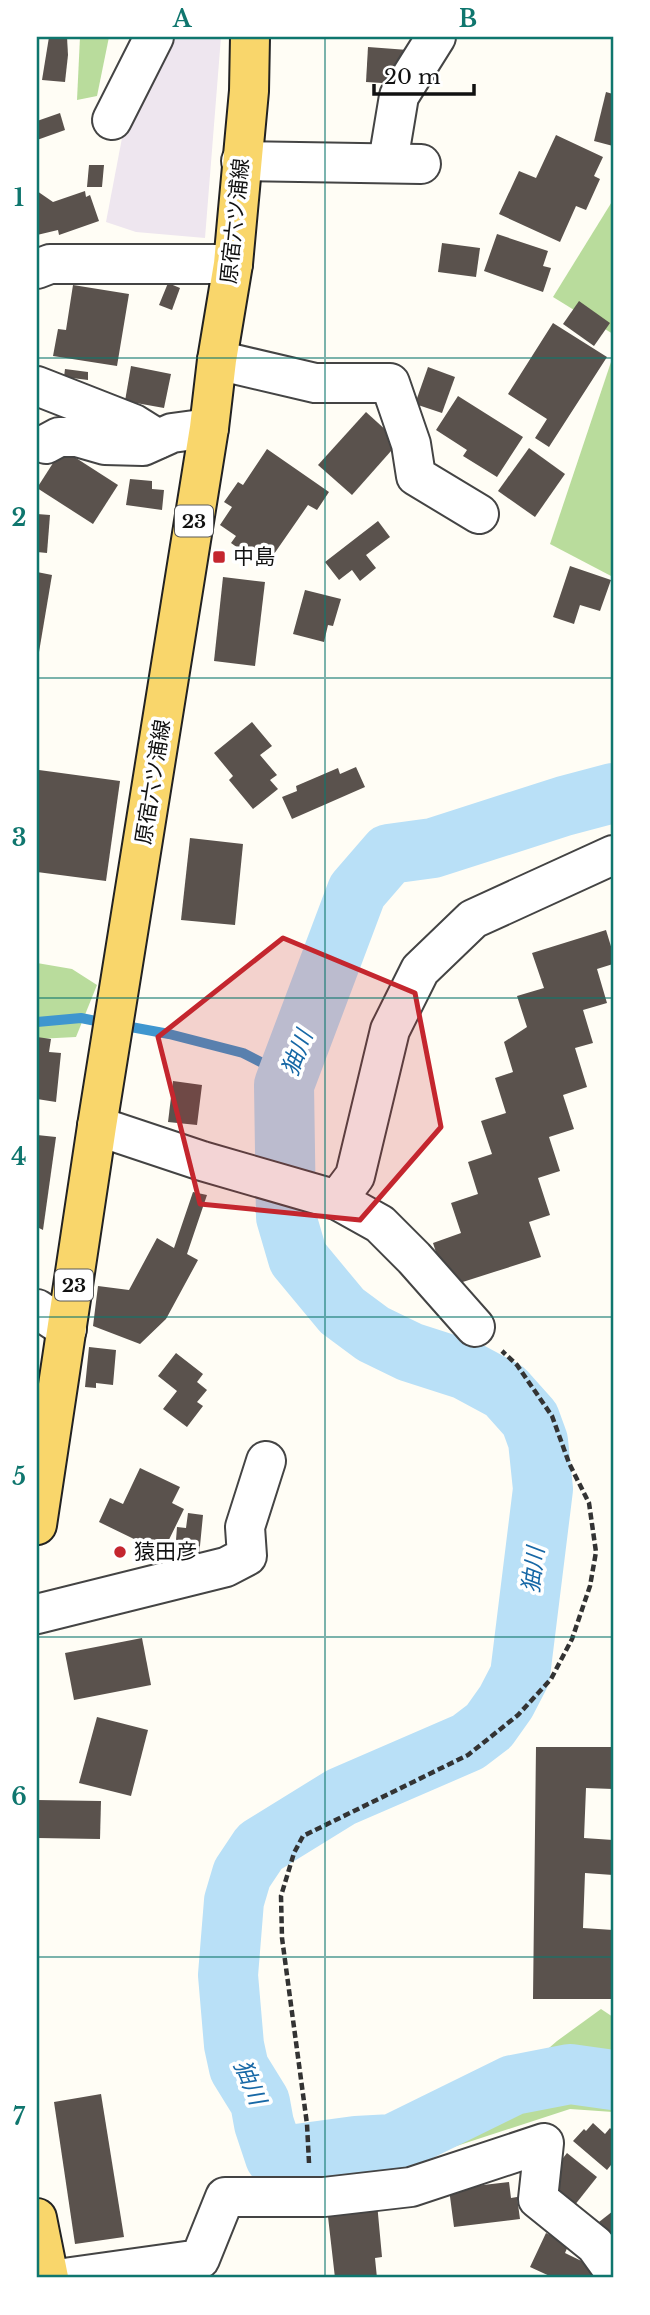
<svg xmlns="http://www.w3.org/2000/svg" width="650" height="2315" font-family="'Libre Baskerville','Noto Sans JP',serif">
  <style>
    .industrial { fill: #eee6ef }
    .forest { fill: #b9dc9c }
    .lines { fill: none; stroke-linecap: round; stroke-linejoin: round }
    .stream { stroke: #3f96cf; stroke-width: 10 }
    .river { stroke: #b9e0f7; stroke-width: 60 }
    .building { fill: #5a524d }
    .minor-casing { stroke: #444; stroke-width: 42 }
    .major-casing { stroke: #222; stroke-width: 42 }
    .path { stroke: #333; stroke-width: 4.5; stroke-dasharray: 7 3.5; stroke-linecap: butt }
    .minor { stroke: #fff; stroke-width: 38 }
    .major { stroke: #f9d66b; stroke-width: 38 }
    .marked { fill: #c4262e; fill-opacity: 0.2; stroke: #c4262e; stroke-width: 5; stroke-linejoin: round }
    .grid { fill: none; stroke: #0f766e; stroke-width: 2; stroke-opacity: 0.55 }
    .poi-dot { fill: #c4262e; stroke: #fff; stroke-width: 2.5 }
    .labels { text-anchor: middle; stroke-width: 7; stroke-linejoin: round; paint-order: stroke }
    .shield { fill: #fff; stroke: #585858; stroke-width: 2 }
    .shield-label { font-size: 19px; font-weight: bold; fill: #111 }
    .street-label { font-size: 21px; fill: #111; stroke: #fff }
    .poi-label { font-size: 21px; fill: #111; stroke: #fff; text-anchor: start }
    .water-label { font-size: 23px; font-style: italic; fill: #1768a6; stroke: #fff }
    .neatline { fill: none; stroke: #0f766e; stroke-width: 2.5 }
    .grid-label { font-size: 23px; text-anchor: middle; font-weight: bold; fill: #0f766e }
  </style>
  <rect width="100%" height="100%" fill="#fffdf5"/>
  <path class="industrial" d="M176,37H221L205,238L136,232L106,222L122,138Z"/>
  <g class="forest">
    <path d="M80,37H109L97,96L77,100Z"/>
    <path d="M613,200V334L553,297Z"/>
    <path d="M613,356V577L550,544Z"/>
    <path d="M37,963L72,969L97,985L76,1037L37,1039Z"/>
    <path d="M601,2009L613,2017V2112L570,2109L423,2157L557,2041Z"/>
  </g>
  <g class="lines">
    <g class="stream">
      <path d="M37,1022L81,1018L106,1023"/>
      <path d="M120,1025L169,1034L243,1053L288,1076"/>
    </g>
    <path class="river" d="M613,793L564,806L433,848L389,854L357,891L284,1085L286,1217L298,1258L342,1311L373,1334L410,1352L466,1370L505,1391L530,1419L538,1441L543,1489L520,1675L506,1702L489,1726L468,1742L341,1797L260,1847L242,1874L234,1901L228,1975L234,2045L239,2068L260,2102L264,2124L275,2157L356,2146L393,2144L513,2085L570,2074L613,2080"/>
  </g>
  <g class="building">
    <path d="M49,37H67L68,55L65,82L42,80Z"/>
    <path d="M368,47L408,50L398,84L366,82Z"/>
    <path d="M606,92L613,94V146L594,141Z"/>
    <path d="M60,113L65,130L37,140V121Z"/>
    <path d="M556,135L603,157L594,176L600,179L586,210L576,206L560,242L499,214L519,171L536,178Z"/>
    <path d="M89,165H104L102,187H87Z"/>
    <path d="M37,191L53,202L85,191L86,197L90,195L99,221L59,235L58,230L37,235Z"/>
    <path d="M497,234L548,251L543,266L551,268L543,292L484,271Z"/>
    <path d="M442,243L480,248L476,277L438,272Z"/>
    <path d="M168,283L180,288L172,310L159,305Z"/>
    <path d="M73,285L129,294L117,366L53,356L58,329L66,330Z"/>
    <path d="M579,301L610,323L594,346L563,324Z"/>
    <path d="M553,323L607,357L549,447L535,438L547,419L508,394Z"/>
    <path d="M131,366L171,374L164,408L125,401Z"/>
    <path d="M428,367L455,377L442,413L415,404Z"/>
    <path d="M65,369L88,372V380L64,377Z"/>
    <path d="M458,396L523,437L497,477L463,456L467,450L436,430Z"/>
    <path d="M366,412L399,442L352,495L318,465Z"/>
    <path d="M529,448L565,474L535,517L498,491Z"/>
    <path d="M62,449L118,485L93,524L37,488Z"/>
    <path d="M267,449L329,492L317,510L308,505L265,567L231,543L236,536L220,525L232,507L224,502L238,482L243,485Z"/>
    <path d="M130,479L152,481V489L164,490L162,510L126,505Z"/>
    <path d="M37,514L50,515L47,553L37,552Z"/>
    <path d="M378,521L390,537L366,555L376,568L360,581L352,570L339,580L325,562Z"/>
    <path d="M570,566L611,580L600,611L580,605L574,624L553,617Z"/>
    <path d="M37,572L52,575L39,652H37Z"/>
    <path d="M223,577L265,582L255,666L214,661Z"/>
    <path d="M305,590L341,599L333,626L328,625L324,642L293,634Z"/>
    <path d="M252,722L272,746L260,755L277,775L270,780L278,789L253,809L229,780L233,776L214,753Z"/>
    <path d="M356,767L365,787L292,819L282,797L297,791L296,786L338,768L340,774Z"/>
    <path d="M39,770L120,781L106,881L37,872V773Z"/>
    <path d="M190,838L243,844L235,925L181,920Z"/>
    <path d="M606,930L613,953V964L597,969L607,1003L583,1010L593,1043L575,1048L587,1087L563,1095L574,1129L549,1137L560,1171L538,1178L550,1215L529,1222L541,1257L447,1287L433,1243L461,1233L451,1203L478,1194L468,1162L492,1154L481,1121L506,1113L495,1078L513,1072L504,1042L527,1027L517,996L544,988L532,953Z"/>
    <path d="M37,1037L51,1039L49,1052L61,1053L56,1102L37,1099Z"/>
    <path d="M173,1081L202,1085L197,1125L168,1122Z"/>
    <path d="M37,1135L56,1137L43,1230L37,1227Z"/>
    <path d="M193,1192L207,1195L187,1254L198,1260L166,1319L140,1344L93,1326L98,1286L129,1290L157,1238L174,1248Z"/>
    <path d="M89,1347L116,1350L113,1385L96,1383V1388L85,1387Z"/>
    <path d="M176,1353L203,1374L197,1382L207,1390L197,1402L203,1406L187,1427L163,1409L177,1391L158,1376Z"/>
    <path d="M140,1468L180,1487L172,1503L184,1509L161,1556L134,1544L136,1540L99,1522L110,1498L123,1504Z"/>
    <path d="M188,1513L203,1515L199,1556L175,1553L177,1527L186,1528Z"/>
    <path d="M142,1638L151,1685L74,1700L65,1653Z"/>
    <path d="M97,1717L148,1730L131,1796L79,1783Z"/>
    <path d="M536,1747H613V1789L586,1788L584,1838L613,1840V1875L585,1873L583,1928L613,1930V1999H533Z"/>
    <path d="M37,1800L101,1801L100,1839L37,1838Z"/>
    <path d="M101,2094L124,2237L75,2244L54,2102Z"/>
    <path d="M593,2123L605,2134L610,2128L613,2131V2168L611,2165L607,2170L573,2141L584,2129L586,2131Z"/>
    <path d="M567,2153L597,2177L574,2206L553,2189L556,2167Z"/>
    <path d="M509,2182L511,2198L517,2197L520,2219L454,2227L449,2189Z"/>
    <path d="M377,2203L382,2257L375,2258L377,2278H335L327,2208Z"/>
    <path d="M613,2211V2240L599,2222Z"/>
    <path d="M546,2233L569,2244L565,2253L598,2269L594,2278H554L530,2267Z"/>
  </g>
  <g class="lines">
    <defs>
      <g id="minor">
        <path d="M112,120L154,37"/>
        <path d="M241,161L421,164"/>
        <path d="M388,162L399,96L436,37"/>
        <path d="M37,269L50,264H233"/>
        <path d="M217,360L315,383H390L411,444L416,476L479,514"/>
        <path d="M37,386L134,424L158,439"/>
        <path d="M46,444L59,437H77L105,445L143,446L172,433L209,428"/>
        <path d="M97,1126L202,1161L337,1200L380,1224L414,1258L475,1327"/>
        <path d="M337,1200L355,1176L390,1030L420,970L473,919L613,855"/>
        <path d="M37,1309L67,1329"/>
        <path d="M37,1614L226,1567L247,1556L245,1527L266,1461"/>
        <path d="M64,2278L200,2259L225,2197H324L411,2187L544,2143L538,2199L595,2245L613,2270"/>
      </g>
      <g id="major">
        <path d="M37,1525L97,1126L209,428L217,360L233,264L249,91L250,37"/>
        <path d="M37,2218L49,2278"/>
      </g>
    </defs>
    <use href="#minor" class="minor-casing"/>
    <use href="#major" class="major-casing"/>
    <path class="path" d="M309,2163L307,2124L282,1938L281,1896L294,1853L303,1836L468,1755L518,1715L551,1679L572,1639L590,1586L596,1552L589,1503L569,1463L552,1416L517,1365L502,1351"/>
    <use href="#minor" class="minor"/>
    <use href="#major" class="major"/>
  </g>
  <path class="marked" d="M283,938L415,993L441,1127L360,1220L200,1204L158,1037Z"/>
  <path class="grid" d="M325,37V2278M37,358H613M37,678H613M37,998H613M37,1317H613M37,1637H613M37,1957H613"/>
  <g class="poi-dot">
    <rect x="212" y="550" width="14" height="14" rx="3.5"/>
    <circle cx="120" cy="1552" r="7"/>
  </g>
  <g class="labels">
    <g class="shield">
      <rect x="175" y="505.5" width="38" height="31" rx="5"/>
      <rect x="55" y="1269.5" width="38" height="31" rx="5"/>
    </g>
    <g class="shield-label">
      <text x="194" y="528">23</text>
      <text x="74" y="1292">23</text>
    </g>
    <g class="street-label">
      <text transform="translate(235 221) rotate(-84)" y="7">原宿六ツ浦線</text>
      <text transform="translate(153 782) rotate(-81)" y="7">原宿六ツ浦線</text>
    </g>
    <g class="poi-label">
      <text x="233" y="564">中島</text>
      <text x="134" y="1559">猿田彦</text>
    </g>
    <g class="water-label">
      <text transform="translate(297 1053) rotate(-69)" y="8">㹨川</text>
      <text transform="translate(533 1570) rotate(-83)" y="8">㹨川</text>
      <text transform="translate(250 2082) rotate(67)" y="8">㹨川</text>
    </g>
  </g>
  <rect width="650" height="2315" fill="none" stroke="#ffffff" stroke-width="77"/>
  <path d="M374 84v10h100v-10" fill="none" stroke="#111111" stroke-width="3.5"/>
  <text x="384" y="84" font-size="21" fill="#111111" stroke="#ffffff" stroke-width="5" paint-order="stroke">20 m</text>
  <rect x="38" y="38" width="574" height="2238" class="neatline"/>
  <g class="grid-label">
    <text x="182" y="27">A</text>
    <text x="468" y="27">B</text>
    <text x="19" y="206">1</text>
    <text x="19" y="526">2</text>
    <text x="19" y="846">3</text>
    <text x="19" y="1165">4</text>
    <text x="19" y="1485">5</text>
    <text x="19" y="1805">6</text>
    <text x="19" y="2125">7</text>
  </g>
</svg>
